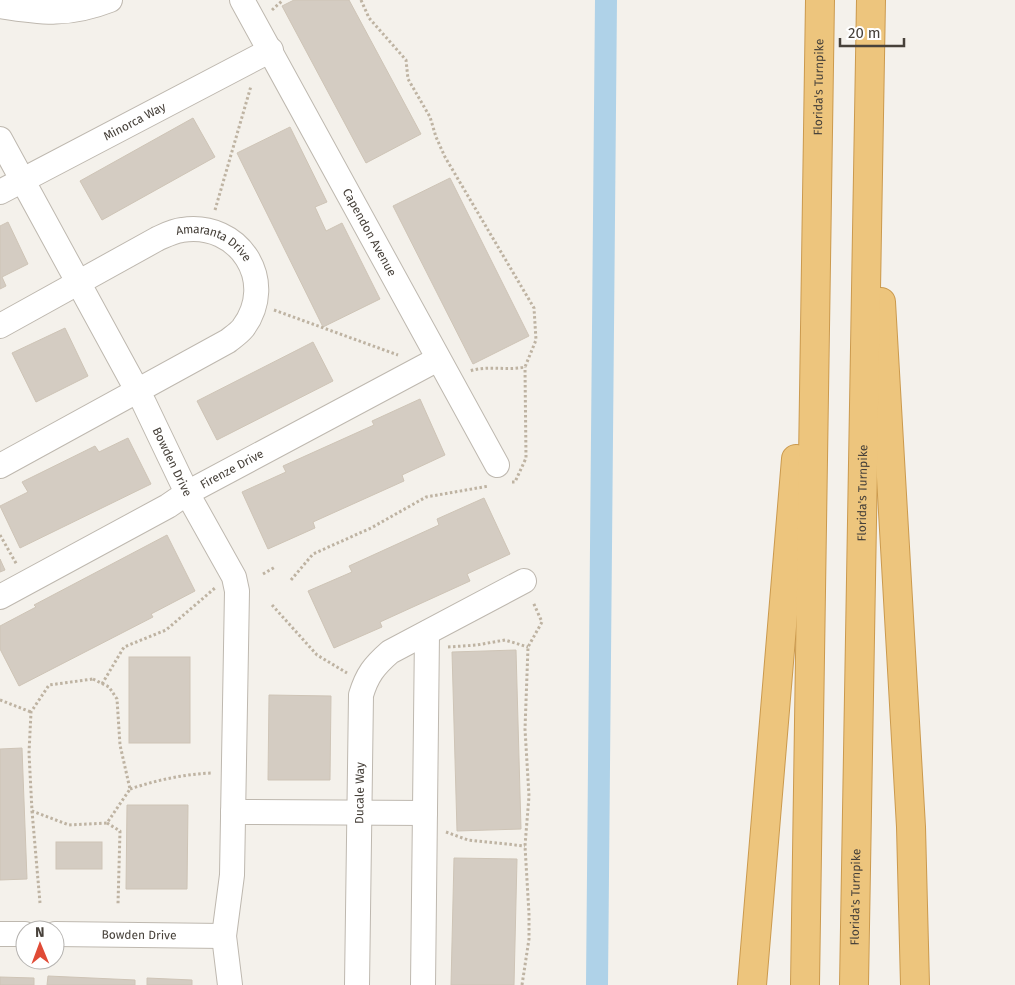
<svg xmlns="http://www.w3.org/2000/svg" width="1015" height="985" font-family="'Fira Sans',sans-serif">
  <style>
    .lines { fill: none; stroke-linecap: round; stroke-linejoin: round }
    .canal { stroke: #afd2e8; stroke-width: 22 }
    .building { fill: #d4ccc2; stroke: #cec4b6 }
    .street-casing { stroke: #beb8af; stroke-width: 26 }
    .highway-casing { stroke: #cb9a4e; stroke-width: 30 }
    .path { stroke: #beb3a2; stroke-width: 3; stroke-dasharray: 2.5 2.5; stroke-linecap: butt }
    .street { stroke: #fff; stroke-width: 24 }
    .highway { stroke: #edc57d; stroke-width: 28 }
    .labels { text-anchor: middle; stroke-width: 4; stroke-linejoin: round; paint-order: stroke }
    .street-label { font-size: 12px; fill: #47413a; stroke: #fff }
  </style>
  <rect width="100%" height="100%" fill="#f4f1eb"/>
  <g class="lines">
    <path class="canal" d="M597,985L606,0"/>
  </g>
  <g class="building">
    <path d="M294,0H349L421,134L366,163L282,6Z"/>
    <path d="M193,118L215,157L102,220L80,181Z"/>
    <path d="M290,127L327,202L315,207L326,231L342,223L380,299L323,327L237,153Z"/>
    <path d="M450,178L529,336L473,364L393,206Z"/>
    <path d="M8,222L28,264L2,277L6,286L0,289V226Z"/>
    <path d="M65,328L88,376L36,402L12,353Z"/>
    <path d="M313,342L333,381L217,440L197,401Z"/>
    <path d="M420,399L445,455L402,475L404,481L313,522L315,528L268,549L242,492L286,472L283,466L374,425L372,421Z"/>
    <path d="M128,438L151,484L20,548L0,506L28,492L22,482L95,446L99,452Z"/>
    <path d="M484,498L510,554L467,574L470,581L380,622L382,627L334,648L308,591L352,572L349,566L439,525L437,519Z"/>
    <path d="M167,535L195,591L151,614L153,617L19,686L0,649V626L36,607L34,605Z"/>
    <path d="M0,559L5,570L0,572Z"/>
    <path d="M516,650L521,829L457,831L452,652Z"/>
    <rect x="129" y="657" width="61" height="86"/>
    <path d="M269,695L331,696L330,780H268Z"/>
    <path d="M22,748L27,879L0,880V749Z"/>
    <path d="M127,805H188L187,889H126Z"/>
    <rect x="56" y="842" width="46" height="27"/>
    <path d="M454,858L517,859L514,985H451Z"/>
    <path d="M48,976L135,980V985H47Z"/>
    <path d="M0,977L34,978V985H0Z"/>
    <path d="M147,978L192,980V985H147Z"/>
  </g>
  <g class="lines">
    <defs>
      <g id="street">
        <path id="s1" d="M242,0L497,465"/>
        <path d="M0,6C43,13 69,16 110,0"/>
        <path id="s2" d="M0,139L144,403L187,493L234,577L237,591L232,875L224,936L230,985"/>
        <path id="s3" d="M0,192L271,50"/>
        <path id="s4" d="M0,326L157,239C166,235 173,231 182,230C239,221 278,281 243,328C239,333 233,337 228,341L0,466"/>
        <path id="s5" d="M0,597L168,506L187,493L438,359"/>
        <path d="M233,812L425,813"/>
        <path d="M0,934H25"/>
        <path id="s6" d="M55,934L224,936"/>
        <path id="s7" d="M357,985L361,695C367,675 374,666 390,652L524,581"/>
        <path d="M423,985L427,633"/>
      </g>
      <g id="highway">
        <path d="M881,302L911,827L915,985"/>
        <path d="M752,985L796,459"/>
        <path id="s8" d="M805,985L820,0"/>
        <path id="s9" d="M854,985L871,0"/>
      </g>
    </defs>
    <use href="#street" class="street-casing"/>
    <use href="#highway" class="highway-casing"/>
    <g class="path">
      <path d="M361,0L369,18L406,60L408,79L430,117L436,137L445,157L534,308L536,340L525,367C506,371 488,365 470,371"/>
      <path d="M272,10L283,0"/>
      <path d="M215,210L251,86"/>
      <path d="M274,310L398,355"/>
      <path d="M512,482H515L526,458L525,367"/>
      <path d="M0,535L17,565"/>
      <path d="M263,574L275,567"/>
      <path d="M291,580L313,554L371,528L426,497L489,486"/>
      <path d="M272,605L317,655L347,673"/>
      <path d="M448,647L477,645L505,640L528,647"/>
      <path d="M93,679L109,687L117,699L120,745L130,789L107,823L69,825L32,811L29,753L31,712L49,685Z"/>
      <path d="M102,684L124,647L166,630L215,588"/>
      <path d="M0,700L31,712"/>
      <path d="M130,789C157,780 184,774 213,773"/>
      <path d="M32,811L40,903"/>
      <path d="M107,823L120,831L118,904"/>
      <path d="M446,832L468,840L525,846"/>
      <path d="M522,985L529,939V914L525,846L529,796L525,729L528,647L542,622L533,602"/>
    </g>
    <use href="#street" class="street"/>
    <use href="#highway" class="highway"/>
  </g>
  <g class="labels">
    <g class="street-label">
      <text dy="4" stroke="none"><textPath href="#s8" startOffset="898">Florida's Turnpike</textPath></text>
      <text dy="4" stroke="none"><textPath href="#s3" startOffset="152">Minorca Way</textPath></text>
      <text dy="4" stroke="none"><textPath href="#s1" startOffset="265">Capendon Avenue</textPath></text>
      <text dy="4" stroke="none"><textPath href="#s4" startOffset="242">Amaranta Drive</textPath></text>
      <text dy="4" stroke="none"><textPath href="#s2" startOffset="366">Bowden Drive</textPath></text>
      <text dy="4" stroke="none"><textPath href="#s5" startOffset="265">Firenze Drive</textPath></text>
      <text dy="4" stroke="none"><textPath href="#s9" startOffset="492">Florida's Turnpike</textPath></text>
      <text dy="4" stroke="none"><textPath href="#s7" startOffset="192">Ducale Way</textPath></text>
      <text dy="4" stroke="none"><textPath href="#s9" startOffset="88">Florida's Turnpike</textPath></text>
      <text dy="4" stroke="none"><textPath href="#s6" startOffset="84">Bowden Drive</textPath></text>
    </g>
  </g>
  <g transform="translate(40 945) rotate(359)"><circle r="24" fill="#ffffff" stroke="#b5b3b0"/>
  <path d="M0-4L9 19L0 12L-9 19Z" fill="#e04b36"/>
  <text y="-8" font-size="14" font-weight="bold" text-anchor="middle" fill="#47413a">N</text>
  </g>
  <path d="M840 38v8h64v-8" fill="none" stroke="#47413a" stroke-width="2.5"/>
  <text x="848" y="38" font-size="15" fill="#47413a" stroke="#ffffff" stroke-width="4" paint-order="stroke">20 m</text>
</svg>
